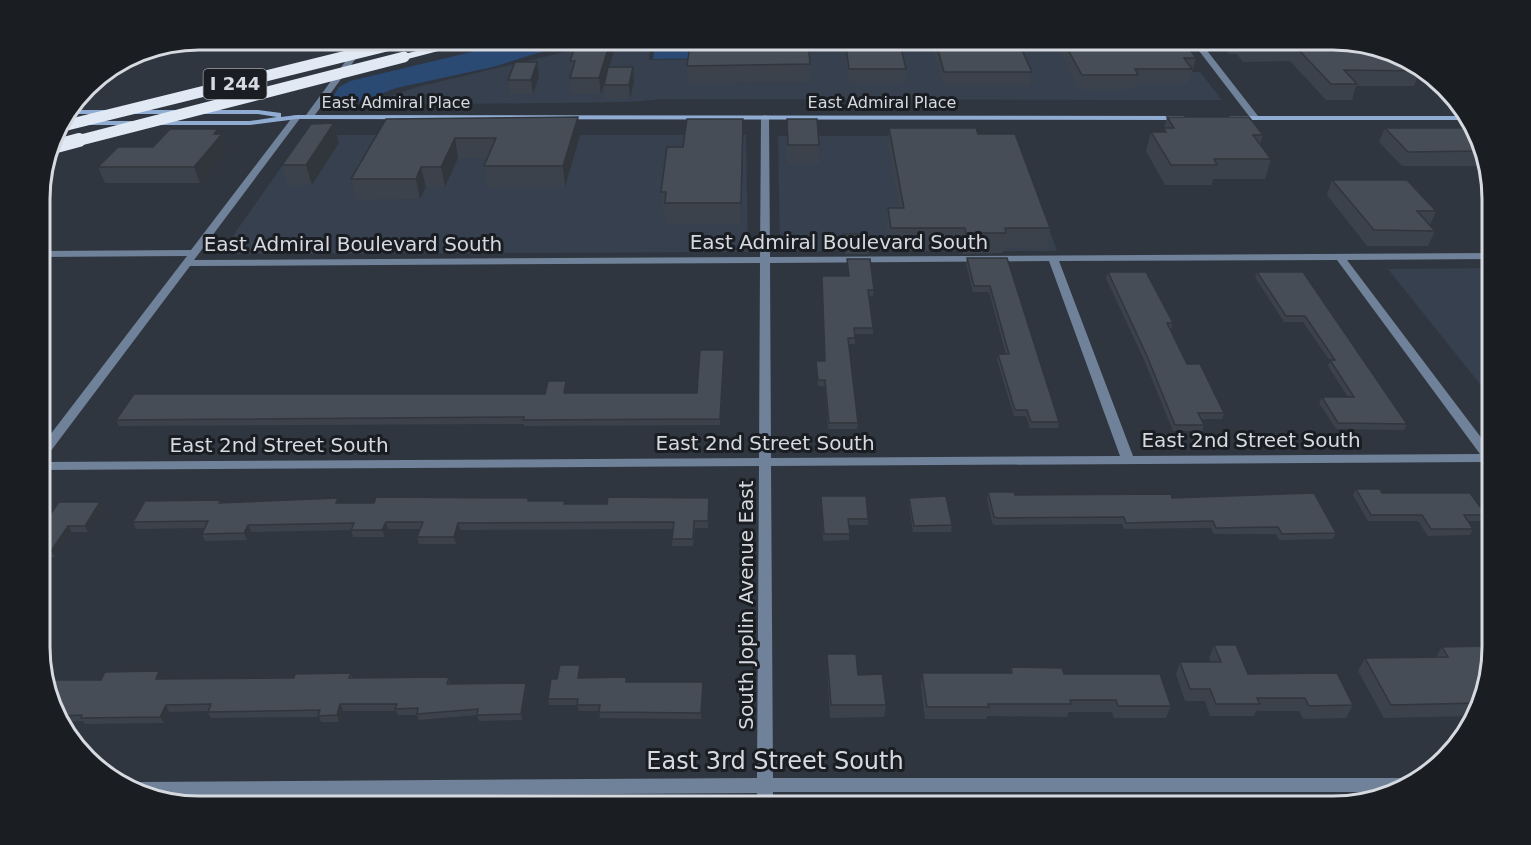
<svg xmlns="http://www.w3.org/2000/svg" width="1531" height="845" font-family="'DejaVu Sans',sans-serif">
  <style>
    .built { fill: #36404f }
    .green { fill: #2a4973 }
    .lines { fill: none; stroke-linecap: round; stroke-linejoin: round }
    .street { fill: #708299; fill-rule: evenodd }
    .secondary { fill: #90acd2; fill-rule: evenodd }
    .highway { fill: #e0e9f4; fill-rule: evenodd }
    .highway-bridge-far1 { stroke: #e0e9f4; stroke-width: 11 }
    .highway-bridge { stroke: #e0e9f4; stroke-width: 14 }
    .wall { fill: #3c424b }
    .shaded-wall { fill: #31363d }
    .building { fill: #464d57; stroke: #31363d; stroke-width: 1.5 }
    .labels { text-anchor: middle; stroke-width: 6; stroke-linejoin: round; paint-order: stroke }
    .far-street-label { font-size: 16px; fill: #d6dae0; stroke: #1a1d21 }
    .shield { fill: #1a1d21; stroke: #9ea1a7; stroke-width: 1.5 }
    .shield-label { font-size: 18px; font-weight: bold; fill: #d6dae0 }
    .street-label { font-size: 20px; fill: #d6dae0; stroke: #1a1d21 }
    .near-street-label { font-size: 24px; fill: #d6dae0; stroke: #1a1d21 }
    .rim { fill: none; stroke: #d6dae0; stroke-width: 3 }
  </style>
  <rect width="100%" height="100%" fill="#2f363f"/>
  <g class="built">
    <path d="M619,39H650L649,60L734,59L737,56L740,39H1115L1136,72H1200L1222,100L660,99L632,102L364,105L417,87Z"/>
    <path d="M304,135H746L748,252L220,254Z"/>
    <path d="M778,136H1016L1057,251H780Z"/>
    <path d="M1492,268V399L1388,269Z"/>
  </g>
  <g class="green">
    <path d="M526,39H583L493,67L396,88L351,105L332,106L329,103L339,87L350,81Z"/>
    <path d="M656,39H733L730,58L653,59Z"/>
  </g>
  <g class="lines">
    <g class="street">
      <path d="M362,39H370L312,119H306V115Z"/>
      <path d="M1190,39H1198L1258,116V120H1252Z"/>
      <path d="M294,115L301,117L194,260L760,257L761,117L765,115L769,117L770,257L1492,253V259L1347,260L1492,452V465L1486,462L771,466L773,778H1412L1417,780L1412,784L1386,792H773V806H757V793L166,797L132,788L133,785L139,782L757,778L759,466L40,470V462L759,458L760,263L190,266L44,460L40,461V448L187,256L40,257V251L191,250ZM1337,260L1480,454L1133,456L1059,261ZM1049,261L1120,456L771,458L770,263Z"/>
    </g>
    <g class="secondary">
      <path d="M70,110H258L281,113V117L297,115L1183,116L1187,118L1183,120L297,119L250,125H78V121H250L277,117L258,114H66Z"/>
      <path d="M1230,116H1467L1469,120H1233L1229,118Z"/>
    </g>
    <path class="highway" d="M466,39H484L404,60L399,57L400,55Z"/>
    <g class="highway-bridge-far1">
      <path d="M55,128L415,39"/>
      <path d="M73,142L404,57"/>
    </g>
    <path class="highway-bridge" d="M49,148L79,140"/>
  </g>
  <g class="wall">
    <path d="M843,39H1182L1196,58L1189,83H1137L1135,89H1079L1055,42H1019L1032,72L1030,85H943L930,41H899L906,69L905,83H849Z"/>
    <path d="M1216,39H1333L1420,71L1414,86H1356L1352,100H1326L1290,61L1243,62L1237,54H1229Z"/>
    <path d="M614,51L609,67H633L634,81L630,99H605L604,85L605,81L601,94H572L570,78L571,74L570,61Z"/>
    <path d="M810,64L809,82L688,84L687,66Z"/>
    <path d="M539,76L533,94H510L508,80Z"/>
    <path d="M578,117L580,136L565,187H488L484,166L488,158H458L445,187H426L420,199L356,200L351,179L386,119Z"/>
    <path d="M1167,117L1263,135L1260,144L1271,159L1265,179H1213L1212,185H1165L1146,151L1151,132H1163Z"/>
    <path d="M787,119L819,145V164H787Z"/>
    <path d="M334,123L339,143L312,185H288L282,165Z"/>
    <path d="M889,128L978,134L1050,228L1047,249L1004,248L1003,253L963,254L962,248L889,249L886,229L888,208H899L888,146Z"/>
    <path d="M1385,128H1471L1484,166H1402L1379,142Z"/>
    <path d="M218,129L220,134H222L227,149L200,183H105L98,167L153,147Z"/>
    <path d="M743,138L741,224H666L665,213H663L661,192L683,147Z"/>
    <path d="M1332,180L1436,211L1430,225L1435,231L1428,246H1367L1327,195Z"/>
    <path d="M844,234L869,249L868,254H845Z"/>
    <path d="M967,258H1007L1059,422L1058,428H1030L1026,416H1014L997,360L998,354H1006L989,292H973L966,264Z"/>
    <path d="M847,259L874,290L873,296H869L873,328V334H855V344H848L858,423L857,429H828L825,386H818L816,361H824L848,276Z"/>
    <path d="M1108,272L1173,323L1171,329H1169L1187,364L1224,413L1222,419H1201L1204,425L1202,431H1173L1145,362L1106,278Z"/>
    <path d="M1257,272H1303L1407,424L1404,430L1336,429L1319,403L1322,397H1348L1328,366L1330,361L1303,322H1284L1255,277Z"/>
    <path d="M724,350L720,425L524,426V424L119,426L116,420L545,394L567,387L566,393H697Z"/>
    <path d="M1356,489L1382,493L1486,515L1482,521H1468L1473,529L1470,535L1428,536L1418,521H1368L1353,495Z"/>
    <path d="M988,492L1015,495L1172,498L1336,533L1333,539L1279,540L1276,534H1214L1211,528L1124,529L1122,524L995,525L992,523L987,498Z"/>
    <path d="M821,496L868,519V525H849V540L823,541Z"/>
    <path d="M528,498L529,501H565V504H709L708,528H695L693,546H672L673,529L460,530L456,544H419L417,537L420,529H388L385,537H353L351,530L251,532L247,540L205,541L202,534L205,528L136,529L133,522L222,503H374Z"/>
    <path d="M909,498L952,525L951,532H913L909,505Z"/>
    <path d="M100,502L104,508L88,532H72L55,557H40V529Z"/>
    <path d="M1214,645L1248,674L1353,705L1346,718L1303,719L1299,711H1256L1254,716H1210L1205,701H1185L1176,674L1180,662H1211L1209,658Z"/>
    <path d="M1442,647L1492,656L1473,718L1471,716L1384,718L1358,671L1365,658L1436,657Z"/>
    <path d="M827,654L858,675L886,705L884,717L830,718L827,666Z"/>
    <path d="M1011,667L1171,706L1166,718H1114L1112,712H1069L1067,717L987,716L986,719H925L921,686L922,673H1010Z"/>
    <path d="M581,671L580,678L626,677L627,682L703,688L701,719L600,718L599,711H579L577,705H549L548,699L557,679Z"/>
    <path d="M351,673L352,678L449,677L450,684L526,683L527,689L522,720L479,721L477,715L419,720L417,715H398L396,711H343L339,722H321L319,717L211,718L208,712V711L169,712L164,723L85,724L83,721L61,722L45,680H101L163,678L162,679L294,678Z"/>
  </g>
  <g class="shaded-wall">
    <path d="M611,39H613L614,51L601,94L599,78Z"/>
    <path d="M537,62L539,76L533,94L531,80Z"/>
    <path d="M633,67L634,81L630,99L629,85Z"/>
    <path d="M578,117L580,136L565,187L563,166Z"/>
    <path d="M743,119V138L741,224V203Z"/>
    <path d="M334,123L339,143L312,185L306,165Z"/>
    <path d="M218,129L221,136L222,134L227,149L200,183L194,167L214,134Z"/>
    <path d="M455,138L458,158L445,187L441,167Z"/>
    <path d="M421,167L426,187L420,199L416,179Z"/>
    <path d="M566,381L567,387L565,399L564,393Z"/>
    <path d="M100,502L104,508L88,532L85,526Z"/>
    <path d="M386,522L388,529L385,537L382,530Z"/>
    <path d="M458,523L460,530L456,544L454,537Z"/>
    <path d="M248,525L251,532L247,540L244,533Z"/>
    <path d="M68,526L72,532L55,557L51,551Z"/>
    <path d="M43,658L47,665L42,672L40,667V662Z"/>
    <path d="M580,665L581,671L579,684L578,678Z"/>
    <path d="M159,671L163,678L159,685L156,679Z"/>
    <path d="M526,683L527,689L522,720L521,714Z"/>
    <path d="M340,704L343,711L339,722L337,715Z"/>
    <path d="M166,705L169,712L164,723L160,717Z"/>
  </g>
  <g class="building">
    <path d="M578,39H611L599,78H570L575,61H570Z"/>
    <path d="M767,39H808L810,64L687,66L690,45L767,46Z"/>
    <path d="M845,39H899L906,69H849Z"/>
    <path d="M935,39H1017L1032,72H944Z"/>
    <path d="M1062,39H1182L1196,58H1184L1192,69H1135L1138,75H1082Z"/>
    <path d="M1241,39H1333L1407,59L1420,71L1344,70L1357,84H1331L1295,46H1248Z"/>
    <path d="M515,62H537L531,80H508Z"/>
    <path d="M608,67H633L629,85H604Z"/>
    <path d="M578,117L563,166H484L496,138H455L441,167H421L416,179H351L386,119Z"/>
    <path d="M1167,117H1249L1263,135H1253L1271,159H1214L1217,165H1171L1151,132H1166L1164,128H1174Z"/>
    <path d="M687,119H743L741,203H665L666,192H661L667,147H683Z"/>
    <path d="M787,119H817L819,145H788Z"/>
    <path d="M334,123L306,165H282L311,124Z"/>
    <path d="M889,128H976L978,134H1015L1050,228H1005L1006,233H966L965,228H891L888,208H904Z"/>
    <path d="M1385,128H1471L1479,151L1408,152Z"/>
    <path d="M170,129H218L214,134H222L194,167H98L118,147H153Z"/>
    <path d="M1332,180H1407L1436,211H1417L1435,231L1374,230Z"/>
    <path d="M844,234H867L869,249H846Z"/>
    <path d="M967,258H1007L1059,422H1031L1027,410H1015L998,354H1009L990,286H974Z"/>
    <path d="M847,259H870L874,290H868L873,328H854L855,338H848L858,423H829L825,380H818L816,361H825L822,276H849Z"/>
    <path d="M1108,272H1146L1173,323H1167L1187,364H1200L1224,413H1198L1204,425H1175L1147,356Z"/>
    <path d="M1257,272H1303L1407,424L1338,423L1322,397H1354L1330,360H1335L1305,316H1286Z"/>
    <path d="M700,350H724L720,419L523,420L524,417L116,420L134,394H545L548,381H566L564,393H697Z"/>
    <path d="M1356,489H1380L1382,493H1470L1486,515H1464L1473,529H1431L1422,515H1371Z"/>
    <path d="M988,492H1014L1015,495L1171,494L1172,498L1314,493L1336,533L1282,534L1278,527L1216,528L1213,521L1126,523L1124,517L997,518L994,517Z"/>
    <path d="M821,496H866L868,519H848L850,534H824Z"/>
    <path d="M946,496L952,525L914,526L909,498Z"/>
    <path d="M376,497L528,498V501H565L564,504H607L608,497L709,498L708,521H694L693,539H672L674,522L458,523L454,537H417L423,522H386L382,530H351L354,523L248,525L244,533L202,534L208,521L133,522L145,501L221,500L219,503L338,498L336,503H374Z"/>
    <path d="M59,502H100L85,526H68L51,551H40V529Z"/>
    <path d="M1214,645H1236L1248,674L1337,673L1353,705L1309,706L1305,698H1257L1260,704H1216L1210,689H1190L1180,662H1221Z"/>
    <path d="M1492,646V656L1478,703L1391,705L1365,658L1448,657L1442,647Z"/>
    <path d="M827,654H856L858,675L882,674L886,705H831Z"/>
    <path d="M560,665H580L578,678L626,677V682H703L701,713L599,712L600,705H577L578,699H548L551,679H557Z"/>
    <path d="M1011,667L1062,668L1064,674H1160L1171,706H1118L1116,700H1070L1071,704H988L989,707H927L922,673H1012Z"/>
    <path d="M159,671L156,679L294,678L295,674L351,673L349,678L449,677L447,684L526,683L521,714L477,715L478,709L417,714L418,708L395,709L397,704H340L337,715L318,716L320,710L208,712L211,704L166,705L160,717L81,718L82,715L59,716L45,680H101L105,672Z"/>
  </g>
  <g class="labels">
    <g class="far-street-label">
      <text x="396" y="108">East Admiral Place</text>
      <text x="882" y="108">East Admiral Place</text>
    </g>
    <rect class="shield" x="203.5" y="69" width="63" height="30" rx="4.5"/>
    <g class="shield-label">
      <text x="235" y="90">I 244</text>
    </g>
    <g class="street-label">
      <text x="839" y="249">East Admiral Boulevard South</text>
      <text x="353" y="251">East Admiral Boulevard South</text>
      <text x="1251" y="447">East 2nd Street South</text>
      <text x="765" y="450">East 2nd Street South</text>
      <text x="279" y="452">East 2nd Street South</text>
      <text transform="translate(746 605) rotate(-90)" y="7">South Joplin Avenue East</text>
    </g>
    <g class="near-street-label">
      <text x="775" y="769">East 3rd Street South</text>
    </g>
  </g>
  <path d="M0 0H1531V845H0ZM199 50H1333A149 149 0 0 1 1482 199V647A149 149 0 0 1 1333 796H199A149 149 0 0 1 50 647V199A149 149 0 0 1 199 50Z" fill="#1a1d21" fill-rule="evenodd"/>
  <path class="rim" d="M199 50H1333A149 149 0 0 1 1482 199V647A149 149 0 0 1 1333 796H199A149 149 0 0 1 50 647V199A149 149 0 0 1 199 50Z"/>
</svg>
